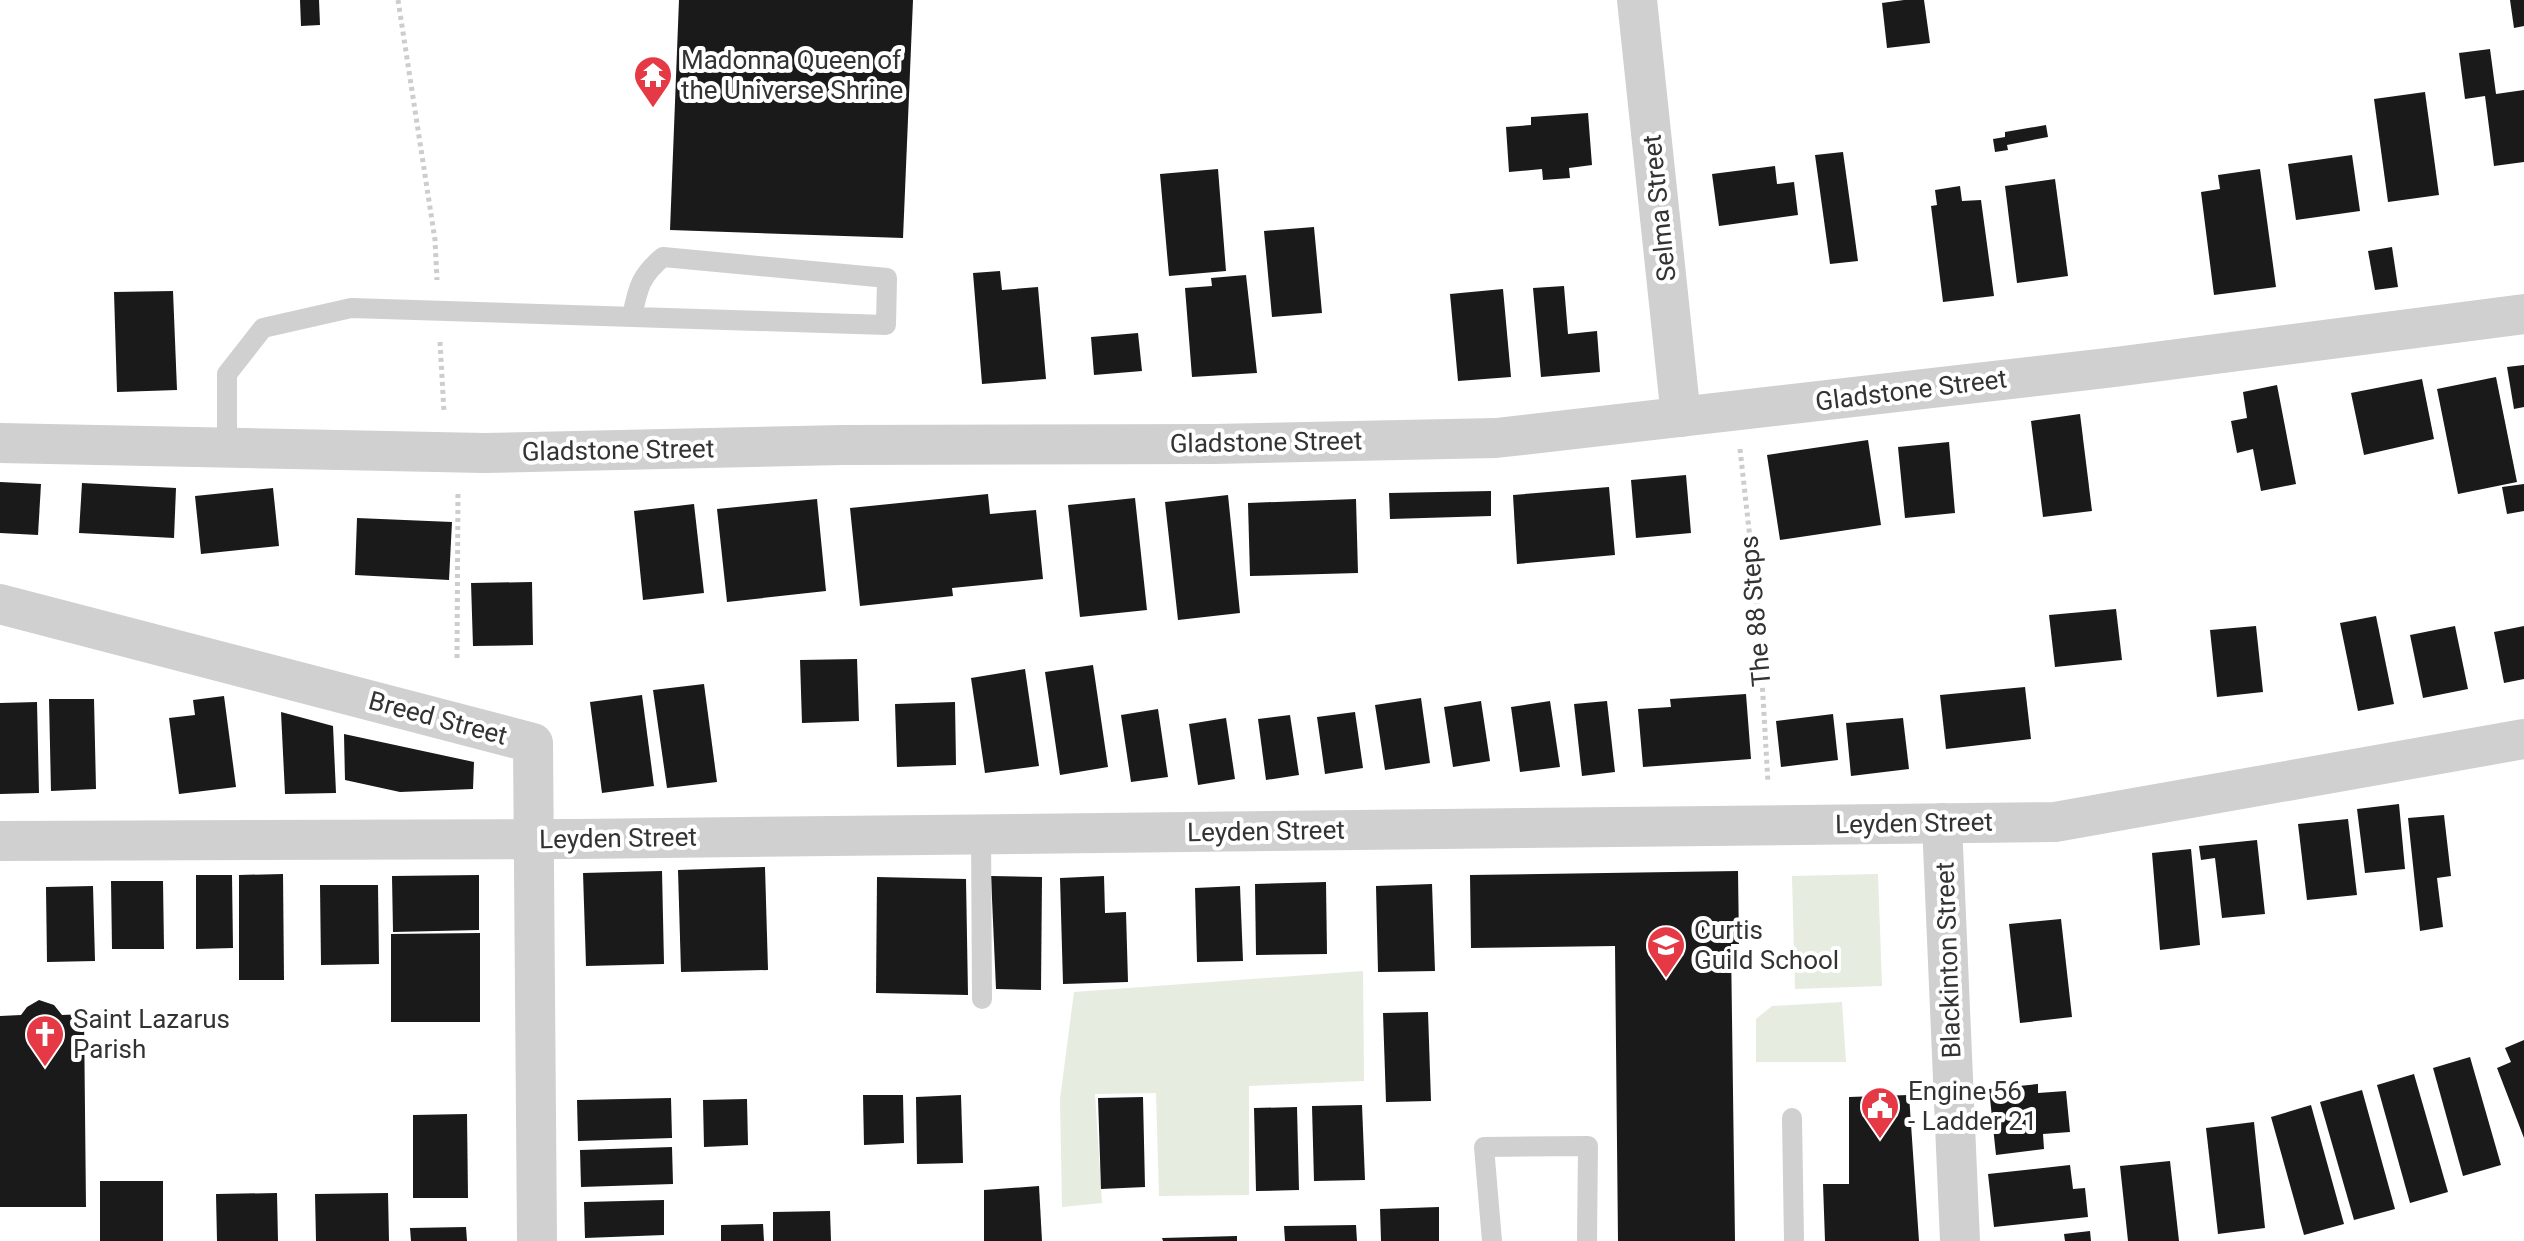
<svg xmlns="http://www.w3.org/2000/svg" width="2524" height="1241" font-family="Roboto,sans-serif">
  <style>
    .green { fill: #e6ecdf }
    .building { fill: #1a1a1a }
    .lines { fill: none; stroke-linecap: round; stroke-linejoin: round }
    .path { stroke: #cdcdcd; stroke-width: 5; stroke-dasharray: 4 4; stroke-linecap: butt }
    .lane { stroke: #d0d0d0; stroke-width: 20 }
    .street { stroke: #d0d0d0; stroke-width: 40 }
    .labels { text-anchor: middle; stroke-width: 8; stroke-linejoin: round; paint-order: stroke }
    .poi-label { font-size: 26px; fill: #333; stroke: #fff; text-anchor: start }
    .street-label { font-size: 26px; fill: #333; stroke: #fff }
  </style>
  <rect width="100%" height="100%" fill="#fff"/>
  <g class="green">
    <path d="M1878,874L1882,986L1795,989L1792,876Z"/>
    <path d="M1363,971L1364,1081L1249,1086V1195L1159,1196L1156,1093L1095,1094L1102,1203L1062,1207L1060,1099L1074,992Z"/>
    <path d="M1842,1002L1846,1062H1756V1019L1772,1006Z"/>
  </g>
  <g class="building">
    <path d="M300,0H319L320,25L301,26Z"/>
    <path d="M679,0H913L903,238L670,230Z"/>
    <path d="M1904,0H1924L1930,43L1887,48L1882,3Z"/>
    <path d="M2510,0H2524V26L2514,28Z"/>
    <path d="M2490,49L2496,94L2524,90V162L2494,166L2485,96L2465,99L2459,53Z"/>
    <path d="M2425,92L2439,195L2388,202L2374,99Z"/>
    <path d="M1588,113L1592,165L1569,168L1570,178L1543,180L1542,169L1509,172L1506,127L1531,125V117Z"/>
    <path d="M2046,125L2048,137L2007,145L2008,150L1995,152L1993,139L2005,137V132Z"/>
    <path d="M1843,152L1858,261L1830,264L1815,155Z"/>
    <path d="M2352,155L2360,211L2296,220L2288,164Z"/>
    <path d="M1775,166L1777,184L1794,182L1798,215L1719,226L1712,174Z"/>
    <path d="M1218,169L1226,271L1169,276L1160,174Z"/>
    <path d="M2260,169L2276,287L2214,295L2201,192L2220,189L2218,175Z"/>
    <path d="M2055,179L2068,276L2017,283L2005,186Z"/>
    <path d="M1960,186L1962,201L1981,200L1994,296L1943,302L1931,206L1937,205L1935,190Z"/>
    <path d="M1314,227L1322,313L1272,317L1264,231Z"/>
    <path d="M2392,247L2398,287L2375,290L2368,251Z"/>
    <path d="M1000,271L1002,290L1038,287L1046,379L982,384L973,273Z"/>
    <path d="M1246,275L1257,373L1192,377L1185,288L1212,286L1211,278Z"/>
    <path d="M1564,286L1568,334L1597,331L1600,372L1541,377L1533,288Z"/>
    <path d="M1503,289L1511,377L1458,381L1450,294Z"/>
    <path d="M173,291L177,390L117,392L114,292Z"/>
    <path d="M1138,333L1142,371L1094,375L1091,337Z"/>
    <path d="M2524,365V407L2514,409L2507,367Z"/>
    <path d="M2496,377L2517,482L2458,494L2437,389Z"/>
    <path d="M2422,379L2434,439L2364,455L2351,393Z"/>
    <path d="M2277,385L2296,484L2261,491L2253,449L2237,453L2231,421L2247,418L2243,392Z"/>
    <path d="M2080,414L2092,511L2043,517L2031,421Z"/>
    <path d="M1868,440L1881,525L1780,540L1767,455Z"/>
    <path d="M1949,442L1955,513L1905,518L1898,447Z"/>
    <path d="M1686,475L1691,533L1636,538L1631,480Z"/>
    <path d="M0,482L41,484L38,535L0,533Z"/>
    <path d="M82,483L176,488L174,538L79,533Z"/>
    <path d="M2524,484V511L2507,514L2502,487Z"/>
    <path d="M1609,487L1615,555L1517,564L1513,495Z"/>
    <path d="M273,488L279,546L201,554L195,496Z"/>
    <path d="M1491,491V516L1390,519L1389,493Z"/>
    <path d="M988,494L990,514L1036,510L1043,579L952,588L953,596L860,606L850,508Z"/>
    <path d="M1228,495L1240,613L1178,620L1165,502Z"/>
    <path d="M1135,498L1147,610L1080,617L1068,505Z"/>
    <path d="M817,499L826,591L727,602L717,509Z"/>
    <path d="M1356,499L1358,573L1250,576L1248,503Z"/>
    <path d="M694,504L704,593L643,600L634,511Z"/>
    <path d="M357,518L452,522L449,580L355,575Z"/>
    <path d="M532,582L533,645L473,646L471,583Z"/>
    <path d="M2116,609L2122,660L2055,667L2049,615Z"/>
    <path d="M2376,616L2394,704L2358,711L2340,623Z"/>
    <path d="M2256,626L2263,692L2217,697L2210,630Z"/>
    <path d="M2455,626L2468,689L2423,698L2410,635Z"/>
    <path d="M2524,626V679L2504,683L2494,632Z"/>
    <path d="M857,659L859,721L802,723L800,660Z"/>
    <path d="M1093,665L1108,767L1060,775L1045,672Z"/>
    <path d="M1025,669L1039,766L985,773L971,678Z"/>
    <path d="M704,684L717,782L667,788L653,690Z"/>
    <path d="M2025,687L2031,739L1946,749L1940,695Z"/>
    <path d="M1746,694L1751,759L1643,767L1638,709L1671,707L1670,699Z"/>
    <path d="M642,695L654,786L602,793L590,702Z"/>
    <path d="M224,696L236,787L179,794L169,718L195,715L193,700Z"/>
    <path d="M1421,698L1430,763L1385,770L1375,705Z"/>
    <path d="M49,699H94L96,789L51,791Z"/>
    <path d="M1481,701L1490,761L1453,767L1444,707Z"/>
    <path d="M1550,701L1560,767L1520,772L1511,707Z"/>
    <path d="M1607,701L1615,772L1582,776L1574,704Z"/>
    <path d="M37,702L39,793L0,794V703Z"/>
    <path d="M955,702L956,765L897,767L895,704Z"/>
    <path d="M1158,709L1168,777L1131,782L1121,715Z"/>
    <path d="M281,712L333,726L336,793L285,794Z"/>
    <path d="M1355,712L1363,768L1325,774L1317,717Z"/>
    <path d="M1833,714L1838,760L1781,767L1776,721Z"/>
    <path d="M1290,715L1299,775L1266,780L1258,719Z"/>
    <path d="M1226,718L1235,779L1198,785L1189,724Z"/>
    <path d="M1903,718L1909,769L1851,776L1846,723Z"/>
    <path d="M344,734L474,762L473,789L400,792L345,780Z"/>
    <path d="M2399,804L2405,869L2365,873L2357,809Z"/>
    <path d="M2444,815L2451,876L2437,878L2443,927L2420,931L2408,818Z"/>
    <path d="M2348,819L2357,895L2307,900L2298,824Z"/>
    <path d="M2257,840L2265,914L2222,918L2215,858L2201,860L2199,846Z"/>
    <path d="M2191,849L2200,945L2160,950L2152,853Z"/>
    <path d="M765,867L768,970L681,972L678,870Z"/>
    <path d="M662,871L664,964L586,966L583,873Z"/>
    <path d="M1738,871L1739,944H1731L1735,1241H1618L1615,946L1471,948L1470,875Z"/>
    <path d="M283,874L284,980H239V875Z"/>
    <path d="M196,875H232L233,948L196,949Z"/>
    <path d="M479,875V930L393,932L392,876Z"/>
    <path d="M991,876L1042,877L1041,990L996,989Z"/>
    <path d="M1104,876L1105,913L1126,912L1128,982L1063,984L1060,878Z"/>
    <path d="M877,877L966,879L968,995L876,993Z"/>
    <path d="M111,881H163L164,949H112Z"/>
    <path d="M1326,882L1327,954L1256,955L1255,884Z"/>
    <path d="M1432,884L1435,971L1378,972L1376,886Z"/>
    <path d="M320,885H378L379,964L321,965Z"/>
    <path d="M93,886L95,961L47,962L46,887Z"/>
    <path d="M1240,886L1243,961L1197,962L1195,888Z"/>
    <path d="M2061,919L2072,1017L2020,1023L2009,924Z"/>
    <path d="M480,933V1022H391V934Z"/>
    <path d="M39,1000L54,1005L62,1015L84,1014L86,1207H0V1016L21,1015L27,1007Z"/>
    <path d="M1428,1012L1431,1101L1386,1102L1383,1013Z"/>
    <path d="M2524,1040V1138L2497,1068L2511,1062L2505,1048Z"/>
    <path d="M2470,1057L2501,1165L2463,1176L2433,1068Z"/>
    <path d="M2414,1074L2448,1192L2410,1203L2377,1085Z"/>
    <path d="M2038,1084V1093L2066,1091L2070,1132L2043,1134L2044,1149L1996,1155L1989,1089Z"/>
    <path d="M2362,1090L2395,1209L2354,1220L2320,1102Z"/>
    <path d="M863,1095H903L904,1143L864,1145Z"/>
    <path d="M961,1095L963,1163L917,1164L916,1097Z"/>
    <path d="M1909,1095L1919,1241H1825L1823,1184H1849V1097Z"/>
    <path d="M1143,1097L1145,1187L1101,1189L1098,1098Z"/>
    <path d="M671,1098L672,1138L578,1141L577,1100Z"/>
    <path d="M747,1099L748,1145L704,1147L703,1100Z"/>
    <path d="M1362,1105L1365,1180L1314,1181L1312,1106Z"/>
    <path d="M2311,1105L2344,1224L2304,1235L2271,1117Z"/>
    <path d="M1297,1107L1299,1190L1256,1191L1254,1108Z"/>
    <path d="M467,1114L468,1198H413V1115Z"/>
    <path d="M2254,1122L2265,1228L2218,1234L2206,1128Z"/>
    <path d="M672,1147L673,1184L581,1187L580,1150Z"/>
    <path d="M2170,1161L2179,1241H2128L2120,1166Z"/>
    <path d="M2070,1165L2073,1189L2085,1188L2088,1217L1994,1227L1988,1174Z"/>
    <rect x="100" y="1181" width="63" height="60"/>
    <path d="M1039,1186L1042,1241H984V1190Z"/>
    <path d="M277,1193L278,1241H217L216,1194Z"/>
    <path d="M388,1193L389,1241H316L315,1194Z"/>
    <path d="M664,1200V1235L585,1238L584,1202Z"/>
    <path d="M1439,1207V1241H1381L1380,1209Z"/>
    <path d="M830,1211L831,1241H773V1212Z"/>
    <path d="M763,1224L764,1241H721V1225Z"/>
    <path d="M1356,1225L1357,1241H1285L1284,1226Z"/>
    <path d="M466,1227L467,1241H411L410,1228Z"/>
    <path d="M2090,1231L2091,1241H2065L2064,1234Z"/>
    <path d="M1237,1236V1241H1163L1162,1238Z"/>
  </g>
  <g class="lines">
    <g class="path">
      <path d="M398,0L435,240L437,280"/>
      <path d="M440,342L444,412"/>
      <path d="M1740,449L1758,610L1768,783"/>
      <path d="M457,658L458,491"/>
    </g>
    <g class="lane">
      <path d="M227,449V374L263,328L351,308L886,325L887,278L663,257C640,276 638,288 632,316"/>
      <path d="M981,834L982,999"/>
      <path d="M1792,1118L1794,1241"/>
      <path d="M1492,1241L1484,1147L1588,1146L1587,1241"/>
    </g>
    <g class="street">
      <path d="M1637,0L1681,417"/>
      <path d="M0,443L484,453L842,445L1214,444L1496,438L2115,367L2524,314"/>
      <path d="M0,604L533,743L537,1241"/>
      <path d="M1942,823L1960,1241"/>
      <path d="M0,841L577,839L2055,822L2524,739"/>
    </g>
  </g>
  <defs>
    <symbol id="temple-pin" viewBox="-11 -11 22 30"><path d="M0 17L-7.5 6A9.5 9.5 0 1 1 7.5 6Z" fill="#e63946" stroke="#fff"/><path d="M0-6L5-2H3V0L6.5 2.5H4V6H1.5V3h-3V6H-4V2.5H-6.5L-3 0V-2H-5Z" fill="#fff"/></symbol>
    <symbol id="school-pin" viewBox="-11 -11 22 30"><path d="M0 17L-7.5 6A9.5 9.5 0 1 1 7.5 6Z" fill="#e63946" stroke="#fff"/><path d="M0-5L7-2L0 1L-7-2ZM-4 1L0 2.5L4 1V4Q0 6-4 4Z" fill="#fff"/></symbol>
    <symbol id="church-pin" viewBox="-11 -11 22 30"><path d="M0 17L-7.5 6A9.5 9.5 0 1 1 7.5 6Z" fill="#e63946" stroke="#fff"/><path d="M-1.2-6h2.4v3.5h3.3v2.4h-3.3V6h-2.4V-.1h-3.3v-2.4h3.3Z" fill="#fff"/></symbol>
    <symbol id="civic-pin" viewBox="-11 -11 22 30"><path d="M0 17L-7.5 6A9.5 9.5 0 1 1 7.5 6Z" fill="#e63946" stroke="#fff"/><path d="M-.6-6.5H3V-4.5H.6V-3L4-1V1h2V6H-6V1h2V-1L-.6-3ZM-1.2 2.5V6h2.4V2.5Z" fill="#fff"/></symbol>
  </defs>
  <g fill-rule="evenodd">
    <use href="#temple-pin" x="631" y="53" width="44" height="60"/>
    <use href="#school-pin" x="1644" y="923" width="44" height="60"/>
    <use href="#church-pin" x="23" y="1012" width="44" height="60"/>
    <use href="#civic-pin" x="1858" y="1084" width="44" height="60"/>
  </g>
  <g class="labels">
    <g class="poi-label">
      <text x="681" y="69">Madonna Queen of<tspan x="681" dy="30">the Universe Shrine</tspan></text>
      <text x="1694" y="939">Curtis<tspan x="1694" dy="30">Guild School</tspan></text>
      <text x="73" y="1028">Saint Lazarus<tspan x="73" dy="30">Parish</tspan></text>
      <text x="1908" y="1100">Engine 56<tspan x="1908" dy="30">- Ladder 21</tspan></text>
    </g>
    <g class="street-label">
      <text transform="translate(1659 208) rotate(-96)" y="9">Selma Street</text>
      <text transform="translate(1911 390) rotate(-7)" y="9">Gladstone Street</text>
      <text transform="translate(1266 442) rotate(-1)" y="9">Gladstone Street</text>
      <text transform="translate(618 450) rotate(-1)" y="9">Gladstone Street</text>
      <text transform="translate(1755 611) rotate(-95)" y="9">The 88 Steps</text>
      <text transform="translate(438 718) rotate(15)" y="9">Breed Street</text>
      <text transform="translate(1914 823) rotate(-1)" y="9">Leyden Street</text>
      <text transform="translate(1266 831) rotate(-1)" y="9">Leyden Street</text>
      <text transform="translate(618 838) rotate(-1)" y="9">Leyden Street</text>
      <text transform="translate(1948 960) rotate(-92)" y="9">Blackinton Street</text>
    </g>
  </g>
</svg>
